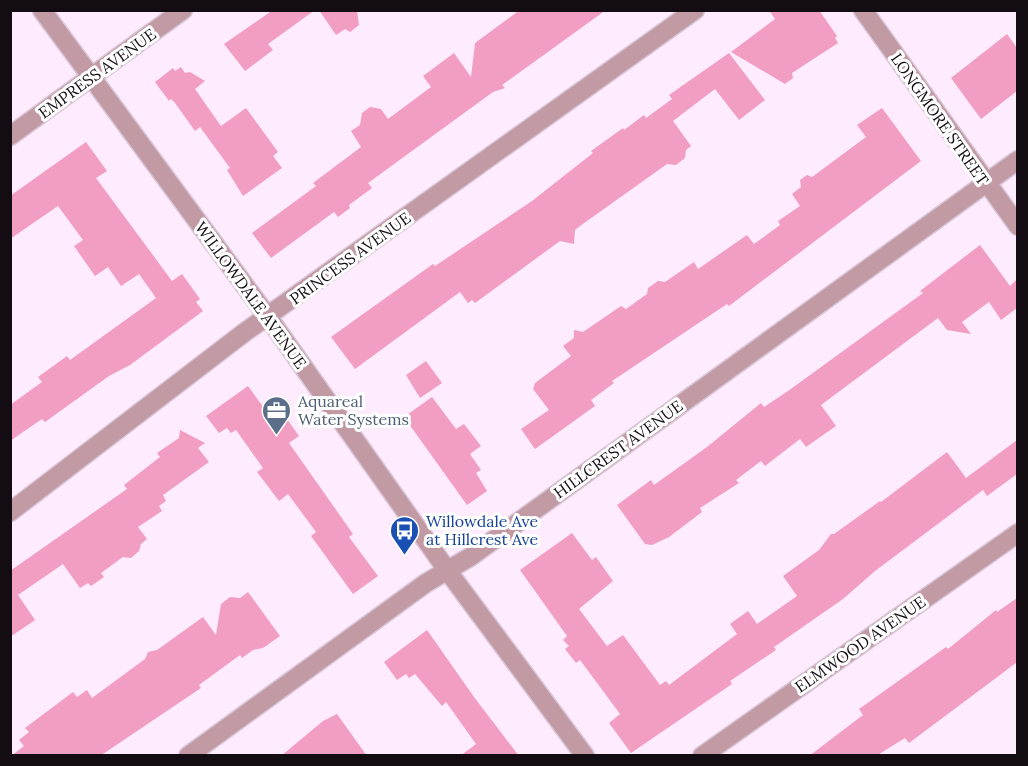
<svg xmlns="http://www.w3.org/2000/svg" width="1028" height="766" font-family="Lora,serif">
  <style>
    .building { fill: #f29dc2 }
    .lines { fill: none; stroke-linecap: round; stroke-linejoin: round }
    .minor-casing { stroke: #d8c7d8; stroke-width: 21 }
    .minor { stroke: #c29aa4; stroke-width: 18 }
    .labels { text-anchor: middle; stroke-width: 6; stroke-linejoin: round; paint-order: stroke }
    .street-label { font-size: 16px; fill: #130d13; stroke: #fff }
    .service-label { font-size: 16px; fill: #4e5e75; stroke: #fff; text-anchor: start }
    .transit-label { font-size: 16px; fill: #164399; stroke: #fff; text-anchor: start }
  </style>
  <rect width="100%" height="100%" fill="#feebfe"/>
  <g class="building">
    <path d="M273,10H315L268,44L273,50L245,71L224,44Z"/>
    <path d="M319,10H357L359,25L350,32L345,29L336,35Z"/>
    <path d="M520,10H606L502,85L505,88L493,92L368,183L372,188L349,205L350,208L338,217L334,212L271,258L252,233L316,186L313,183L361,147L351,131L360,125L362,113L370,107L381,109L388,119L431,87L423,76L454,53L471,77L475,43Z"/>
    <path d="M769,10H819L837,36L835,38L838,43L792,73L793,78L785,84L731,52L775,19Z"/>
    <path d="M1007,34L1017,48V91L981,119L951,78Z"/>
    <path d="M729,53L765,100L739,120L715,89L673,121L691,146L686,150L685,158L676,165L667,164L580,226L575,230L574,244L560,241L475,303L472,300L468,303L460,292L355,369L331,337L433,264L435,266L532,201L593,153L591,151L623,128L624,130L644,115L646,118L672,99L669,95Z"/>
    <path d="M181,67L185,73L190,72L205,81L195,89L221,126L246,108L278,152L273,156L282,168L243,196L227,170L230,168L200,127L195,131L175,103L171,99L169,101L155,82L173,68L175,71Z"/>
    <path d="M882,108L921,161L729,306L727,304L612,381L614,383L591,400L595,406L535,449L521,429L549,410L533,389L535,383L571,356L563,346L574,338V330L583,332L621,306L626,309L647,294L648,288L658,281L665,282L694,262L698,269L747,235L754,244L780,225L778,221L800,206L792,194L801,187L800,180L807,175L812,177L866,137L857,125Z"/>
    <path d="M86,142L107,171L96,178L172,281L182,274L200,299L196,302L203,311L130,365L109,376L45,422L42,419L10,441V405L42,382L38,377L67,356L70,360L156,298L139,274L121,286L108,267L95,276L74,246L83,240L58,206L10,239V196Z"/>
    <path d="M980,245L1010,286L1017,279V308L1001,320L989,302L962,322L971,334L947,330L938,318L821,405L836,426L806,447L800,439L765,466L761,461L736,480L739,483L700,508L702,512L669,537L652,545L645,544L617,505L651,480L654,485L707,447L761,403L764,407L788,391L923,293L920,291Z"/>
    <path d="M426,361L442,383L420,398L406,375Z"/>
    <path d="M248,386L277,426L287,419L299,436L289,443L353,534L349,537L378,576L353,594L311,536L316,532L288,494L279,501L257,472L263,468L236,430L231,433L227,428L219,433L206,416Z"/>
    <path d="M432,397L456,429L464,424L481,446L470,454L481,470L476,473L487,491L467,505L404,417Z"/>
    <path d="M180,430L205,443L198,448L209,462L163,495L166,501L159,506L162,511L138,527L147,539L141,544L139,551L131,558L123,557L101,573L104,577L91,586L88,583L80,588L63,564L18,595L35,620L10,637V571L127,489L124,485L160,457L157,453L179,438Z"/>
    <path d="M1017,440V474L987,496L983,490L875,571L843,599L774,647L776,650L730,681L732,684L631,753L609,723L620,714L580,660L576,663L565,649L569,646L563,640L567,636L520,570L572,533L592,560L596,557L613,581L579,609L607,646L623,635L660,685L666,681L669,685L737,634L730,624L748,611L757,624L797,596L783,576L819,550L831,534H834L880,501L881,502L947,452L966,478Z"/>
    <path d="M248,592L280,636L263,648L253,650L242,658L240,655L199,685L201,688L198,690L100,756H11L24,746L19,740L29,732L25,728L73,692L77,697L87,690L92,698L145,659L148,652L157,650L203,617L216,635L221,604L230,597L240,598Z"/>
    <path d="M1017,598V662L1000,675L909,743L905,738L876,756H809L863,715L859,709L946,647L948,649L996,610L997,612Z"/>
    <path d="M427,630L474,697L519,756H460L476,744L446,702L442,706L415,674L409,678L406,674L397,680L384,662Z"/>
    <path d="M337,714L367,756H281L323,721Z"/>
  </g>
  <g class="lines">
    <defs>
      <g id="minor">
        <path d="M42,10L268,317L447,570L585,756"/>
        <path d="M863,10L1018,226"/>
        <path d="M10,136L183,10"/>
        <path d="M10,512L245,332L695,10"/>
        <path d="M188,756L426,583L470,557L1018,160"/>
        <path d="M702,756L1018,533"/>
      </g>
    </defs>
    <use href="#minor" class="minor-casing"/>
    <use href="#minor" class="minor"/>
  </g>
  <defs>
    <symbol id="office-pin" viewBox="-11 -11 22 30"><path d="M0 17L-7.5 6A9.5 9.5 0 1 1 7.5 6Z" fill="#5c6f8a" stroke="#fff"/><path d="M-6-3h4V-5.5h4V-3h4V5H-6ZM-1-4.5V-3h2v-1.5ZM-6 0V1H6V0Z" fill="#fff"/></symbol>
    <symbol id="bus-pin" viewBox="-11 -11 22 30"><path d="M0 17L-7.5 6A9.5 9.5 0 1 1 7.5 6Z" fill="#1a4fb4" stroke="#fff"/><path d="M-5-6H5V4H4V6H2V4H-2V6H-4V4H-5ZM-3.5-4V0h7V-4ZM-3.5 1.2v1.5H-2V1.2ZM2 1.2v1.5H3.5V1.2Z" fill="#fff"/></symbol>
  </defs>
  <g fill-rule="evenodd">
    <use href="#office-pin" x="260" y="394" width="33" height="45"/>
    <use href="#bus-pin" x="388" y="514" width="33" height="45"/>
  </g>
  <g class="labels">
    <g class="street-label">
      <text transform="translate(97 73) rotate(-36)" y="6">EMPRESS AVENUE</text>
      <text transform="translate(940 119) rotate(55)" y="6">LONGMORE STREET</text>
      <text transform="translate(350 258) rotate(-36)" y="6">PRINCESS AVENUE</text>
      <text transform="translate(251 295) rotate(54)" y="6">WILLOWDALE AVENUE</text>
      <text transform="translate(618 449) rotate(-36)" y="6">HILLCREST AVENUE</text>
      <text transform="translate(860 644) rotate(-35)" y="6">ELMWOOD AVENUE</text>
    </g>
    <g class="service-label">
      <text x="298" y="407">Aquareal<tspan x="298" dy="18">Water Systems</tspan></text>
    </g>
    <g class="transit-label">
      <text x="426" y="527">Willowdale Ave<tspan x="426" dy="18">at Hillcrest Ave</tspan></text>
    </g>
  </g>
  <rect width="1028" height="766" fill="none" stroke="#130d13" stroke-width="24"/>
</svg>
